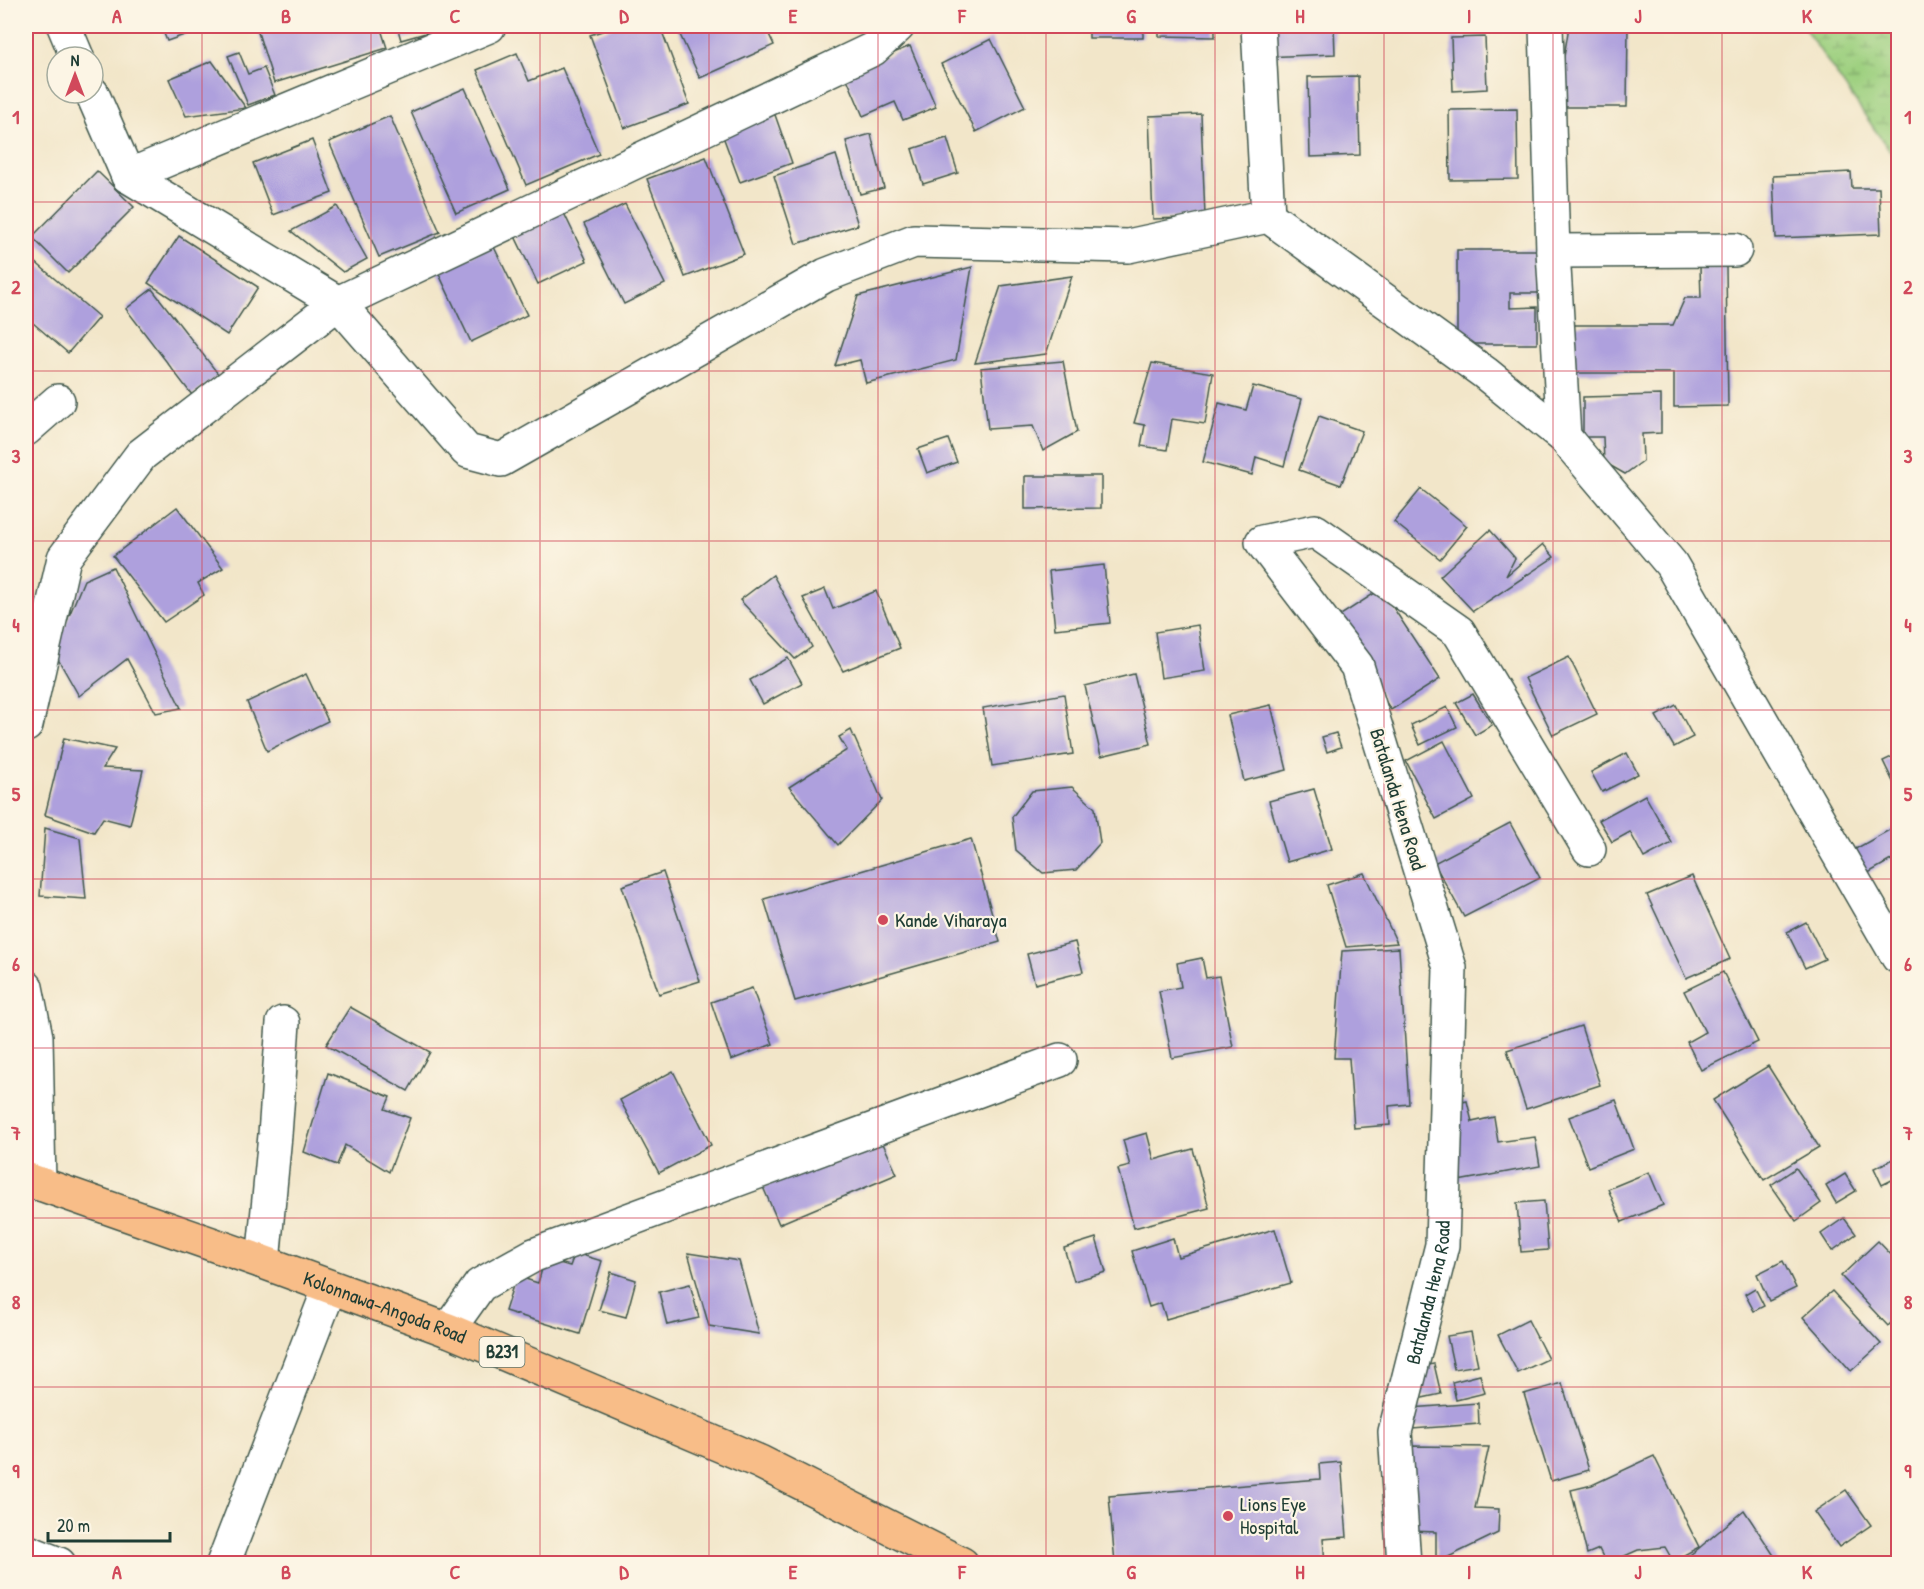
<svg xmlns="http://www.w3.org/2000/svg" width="1924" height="1589" font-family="'Patrick Hand',sans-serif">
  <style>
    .wetland { fill: url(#wetland-marsh); stroke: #5e865a; stroke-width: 1.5 }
    .building { fill: #aea0dd }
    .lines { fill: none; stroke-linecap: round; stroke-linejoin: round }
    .street-casing { stroke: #3f564a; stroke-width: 36 }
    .primary-casing { stroke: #3f564a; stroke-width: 36 }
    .street { stroke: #fff; stroke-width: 33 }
    .primary { stroke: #f8bd88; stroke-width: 33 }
    .grid { fill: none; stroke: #d1495b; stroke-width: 1.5; stroke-opacity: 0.55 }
    .poi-dot { fill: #d1495b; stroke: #fcf5e5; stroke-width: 2 }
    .labels { text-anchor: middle; stroke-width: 4.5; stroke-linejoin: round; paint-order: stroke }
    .shield { fill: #fcf5e5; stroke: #617469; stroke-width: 1.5 }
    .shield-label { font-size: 18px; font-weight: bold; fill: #1f3d34 }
    .street-label { font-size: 20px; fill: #1f3d34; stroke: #fcf5e5 }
    .poi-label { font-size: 20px; fill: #1f3d34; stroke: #fcf5e5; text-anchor: start }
    .neatline { fill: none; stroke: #d1495b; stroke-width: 2 }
    .grid-label { font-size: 20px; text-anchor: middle; font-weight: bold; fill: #d1495b }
  </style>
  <defs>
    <pattern id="wetland-marsh" width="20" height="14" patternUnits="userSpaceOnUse" patternTransform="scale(1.5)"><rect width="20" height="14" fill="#9ed080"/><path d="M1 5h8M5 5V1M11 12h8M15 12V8" fill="none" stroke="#80aa6a"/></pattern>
  </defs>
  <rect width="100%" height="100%" fill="#fcf5e5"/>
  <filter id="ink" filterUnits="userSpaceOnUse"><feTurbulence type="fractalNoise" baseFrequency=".0167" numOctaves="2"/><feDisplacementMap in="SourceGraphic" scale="12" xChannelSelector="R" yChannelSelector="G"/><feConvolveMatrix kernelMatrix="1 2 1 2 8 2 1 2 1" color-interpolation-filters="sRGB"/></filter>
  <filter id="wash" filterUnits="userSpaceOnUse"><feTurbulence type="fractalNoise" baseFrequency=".008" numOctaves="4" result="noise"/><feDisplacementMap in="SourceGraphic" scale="24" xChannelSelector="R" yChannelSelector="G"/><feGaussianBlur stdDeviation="1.35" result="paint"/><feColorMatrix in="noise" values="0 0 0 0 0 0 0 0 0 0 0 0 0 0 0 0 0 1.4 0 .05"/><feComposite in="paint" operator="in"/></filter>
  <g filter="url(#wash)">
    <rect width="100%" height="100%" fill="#f2e6c9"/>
    <path class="wetland" d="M1803,26H1898V163Z"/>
    <g id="blocks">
      <g class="building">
        <path d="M161,26H210L167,41Z"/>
        <path d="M256,26H380L387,48L274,83Z"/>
        <path d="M397,26H450L401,40Z"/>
        <path d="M617,26H660L689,104L624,128L590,35Z"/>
        <path d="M676,26H765L774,45L700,78Z"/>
        <rect x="1089" y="26" width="54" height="12"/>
        <path d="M1159,26H1215V37L1159,36Z"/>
        <path d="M1262,26H1334L1335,54L1263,57Z"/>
        <path d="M1569,26H1628L1627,107H1556Z"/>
        <path d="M1485,37L1487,89L1453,91L1451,38Z"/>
        <path d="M991,39L1025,107L976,132L941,64Z"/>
        <path d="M910,46L936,107L903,120L895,102L863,116L845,74Z"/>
        <path d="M239,52L248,74L264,68L275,95L248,105L228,56Z"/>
        <path d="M517,53L529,81L562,68L599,154L526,185L477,70Z"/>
        <path d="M212,61L246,108L186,116L169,79Z"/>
        <path d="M1358,76L1360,155L1310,157L1308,77Z"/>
        <path d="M465,88L510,189L456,213L411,112Z"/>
        <path d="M1517,109L1518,179L1450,180L1449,110Z"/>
        <path d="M774,112L792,163L740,182L721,131Z"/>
        <path d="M1201,114L1205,217L1153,219L1149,116Z"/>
        <path d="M390,116L440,232L379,257L329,142Z"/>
        <path d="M871,134L884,188L860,194L846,141Z"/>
        <path d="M947,138L958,173L923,184L912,149Z"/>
        <path d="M312,140L332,193L273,215L253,163Z"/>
        <path d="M836,155L858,225L796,244L774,176Z"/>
        <path d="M706,157L744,254L685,277L647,179Z"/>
        <path d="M97,171L134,207L68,273L32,237Z"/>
        <path d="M1851,172L1852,188H1879L1881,234L1776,238L1773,176Z"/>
        <path d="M625,204L665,284L624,304L584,224Z"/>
        <path d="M337,206L367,259L343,272L291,231Z"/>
        <path d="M562,209L587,261L538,284L513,232Z"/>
        <path d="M179,236L258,287L227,335L148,283Z"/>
        <path d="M493,245L527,315L471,342L438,272Z"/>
        <path d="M1457,250H1542V293H1510V308L1537,307V344H1457Z"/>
        <path d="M26,254L99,317L68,353L26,317Z"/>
        <path d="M972,267L956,360L866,383L860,360L835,366L858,296Z"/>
        <path d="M1700,267H1726L1728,406L1674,407V373H1574V325H1673L1685,298H1701Z"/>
        <path d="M1072,276L1046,354L975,363L1001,286Z"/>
        <path d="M152,289L219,375L192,395L126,309Z"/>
        <path d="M1063,361L1077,432L1043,451L1033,426L988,429L981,368Z"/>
        <path d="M1152,363L1213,373L1205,424L1172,419L1167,450L1141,446L1145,425L1134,423Z"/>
        <path d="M1253,386L1302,399L1284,466L1256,457L1252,475L1203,462L1219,403L1246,410Z"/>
        <path d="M1661,395V433L1642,434L1643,461L1625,474L1604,462L1603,437H1583V397Z"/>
        <path d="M1319,416L1362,431L1341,485L1299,470Z"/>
        <path d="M948,439L957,462L927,473L918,449Z"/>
        <path d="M1025,476H1101V508L1025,509Z"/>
        <path d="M1421,489L1467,526L1440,559L1394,522Z"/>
        <path d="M177,507L223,568L198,583L204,595L164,622L113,556Z"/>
        <path d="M1490,530L1515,558L1506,576L1543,544L1554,557L1473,611L1440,576Z"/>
        <path d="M1104,565L1110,623L1055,629L1049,571Z"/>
        <path d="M113,567L148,640L181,708L156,713L127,659L79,696L54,652L84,580Z"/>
        <path d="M773,575L812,647L795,659L740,600Z"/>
        <path d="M825,589L833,609L876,591L900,648L843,671L803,598Z"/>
        <path d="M1381,589L1440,679L1391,710L1333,620Z"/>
        <path d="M1198,625L1205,671L1161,678L1155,632Z"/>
        <path d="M1569,657L1597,714L1553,735L1525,678Z"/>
        <path d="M788,658L802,683L763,704L750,680Z"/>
        <path d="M306,674L328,721L267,751L247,702Z"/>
        <path d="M1134,674L1151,744L1101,756L1085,686Z"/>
        <path d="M1064,694L1073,754L992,766L983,708Z"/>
        <path d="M1473,694L1492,725L1475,735L1456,703Z"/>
        <path d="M1271,705L1287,770L1244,781L1228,715Z"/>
        <path d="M1676,705L1693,737L1674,747L1656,716Z"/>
        <path d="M1447,707L1457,727L1420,745L1411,725Z"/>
        <path d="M851,730L882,800L838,845L789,787L847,750L839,737Z"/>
        <path d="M1336,733L1341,747L1327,752L1322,737Z"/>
        <path d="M64,738L115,749L103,768L143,770L130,825L103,818L94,832L45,815Z"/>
        <path d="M1444,741L1474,799L1436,819L1406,761Z"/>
        <path d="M1627,753L1638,774L1602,792L1591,772Z"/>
        <path d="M1898,754V792L1883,761Z"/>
        <path d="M1072,787L1095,808L1100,843L1076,870L1043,873L1016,850L1012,817L1032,791Z"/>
        <path d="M1314,789L1332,849L1287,862L1269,801Z"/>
        <path d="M1645,795L1672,843L1644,858L1630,832L1612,842L1599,820Z"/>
        <path d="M1510,823L1540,878L1464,917L1434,863Z"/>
        <path d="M1898,825V856L1863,876L1850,852Z"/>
        <path d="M45,828L80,838L86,899L40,896Z"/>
        <path d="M971,839L1000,942L795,1001L764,899Z"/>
        <path d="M663,872L700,981L659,994L622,886Z"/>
        <path d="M1364,873L1397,943L1346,947L1327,885Z"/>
        <path d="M1692,876L1730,959L1686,978L1647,895Z"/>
        <path d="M1806,922L1825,959L1805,968L1787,932Z"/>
        <path d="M1075,942L1083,972L1035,984L1027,954Z"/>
        <path d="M1399,948L1409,1104L1389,1106L1390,1125L1354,1128L1349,1058H1334L1342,951Z"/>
        <path d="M1202,958L1206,978L1219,976L1233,1047L1172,1058L1159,991L1181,987L1177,963Z"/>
        <path d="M1723,972L1758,1042L1701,1070L1687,1042L1705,1032L1684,991Z"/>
        <path d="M752,988L773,1044L731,1060L711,1002Z"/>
        <path d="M350,1007L430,1052L408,1091L326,1045Z"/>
        <path d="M1581,1026L1600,1085L1526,1109L1507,1050Z"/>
        <path d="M1768,1066L1819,1147L1764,1180L1713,1100Z"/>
        <path d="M673,1071L711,1145L659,1173L620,1100Z"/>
        <path d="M328,1073L390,1097L385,1109L410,1118L389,1172L345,1145L337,1165L304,1152Z"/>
        <path d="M1616,1100L1634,1149L1588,1167L1569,1117Z"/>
        <path d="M1467,1101L1472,1122L1494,1117L1498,1142L1535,1137L1540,1166L1447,1183L1450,1105Z"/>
        <path d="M1147,1133L1154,1160L1193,1149L1209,1208L1134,1228L1118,1169L1130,1166L1123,1140Z"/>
        <path d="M880,1137L897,1174L779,1224L763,1187Z"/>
        <path d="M1898,1157V1177L1882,1185L1874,1168Z"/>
        <path d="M1796,1168L1821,1203L1796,1221L1771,1185Z"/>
        <path d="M1649,1172L1663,1205L1622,1222L1608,1189Z"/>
        <path d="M1845,1174L1856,1191L1836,1203L1826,1186Z"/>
        <path d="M1544,1201L1548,1250L1521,1252L1517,1203Z"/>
        <path d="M1844,1218L1856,1234L1832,1251L1821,1234Z"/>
        <path d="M1275,1229L1291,1283L1166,1319L1161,1303L1149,1307L1132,1251L1173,1238L1178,1257Z"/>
        <path d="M1096,1238L1106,1272L1074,1281L1064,1248Z"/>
        <path d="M1878,1241L1898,1262V1316L1888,1326L1841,1276Z"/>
        <path d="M575,1253L602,1261L580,1334L505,1311L516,1276L538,1283L545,1259L570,1266Z"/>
        <path d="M688,1253L739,1261L759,1334L709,1326Z"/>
        <path d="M1783,1261L1796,1288L1769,1301L1757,1274Z"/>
        <path d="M611,1272L636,1280L626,1317L599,1310Z"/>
        <path d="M690,1284L699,1318L667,1325L659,1292Z"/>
        <path d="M1755,1288L1764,1306L1754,1311L1745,1294Z"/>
        <path d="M1832,1291L1881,1344L1851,1371L1803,1317Z"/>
        <path d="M1528,1320L1548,1359L1518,1373L1498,1335Z"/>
        <path d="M1471,1332L1478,1365L1454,1369L1447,1336Z"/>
        <path d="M1434,1364L1441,1394L1422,1398L1415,1368Z"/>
        <path d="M1480,1375L1485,1393L1456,1400L1452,1382Z"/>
        <path d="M1562,1383L1589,1470L1551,1481L1524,1394Z"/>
        <path d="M1478,1403L1479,1424L1412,1429L1411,1408Z"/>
        <path d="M1411,1446L1489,1447L1475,1508L1499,1509L1498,1533L1436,1563V1532L1410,1531Z"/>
        <path d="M1654,1456L1699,1547L1673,1561L1665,1547L1638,1550L1609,1563H1606L1599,1549L1587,1554L1571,1490L1592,1485Z"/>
        <path d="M1341,1462L1347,1537L1323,1539L1325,1563H1115L1109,1496L1320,1479L1319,1464Z"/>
        <path d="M1846,1490L1871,1525L1839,1547L1814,1512Z"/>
        <path d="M1744,1510L1779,1563H1679L1698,1549Z"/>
      </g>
    </g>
  </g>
  <g filter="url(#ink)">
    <use href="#blocks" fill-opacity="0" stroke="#3f564a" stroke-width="1.5"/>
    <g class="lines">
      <defs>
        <g id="street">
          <path d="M64,26L77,57"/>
          <path d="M1258,26L1268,216"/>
          <path d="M1546,26L1553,251L1564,437"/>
          <path d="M92,93L128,176L338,303L467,451L501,460L826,275L914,241L1128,246L1268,216L1485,373L1564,437L1671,564L1898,957"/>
          <path d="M128,176L489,26"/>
          <path d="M1553,251L1735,250"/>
          <path d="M26,429L58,401"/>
          <path d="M26,725L64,558L141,455L338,303L873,49L898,26"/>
          <path d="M26,987L36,1037L39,1184"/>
          <path d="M263,1262L275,1135L283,1023"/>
          <path d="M448,1330L480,1285L534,1255L1060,1060"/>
          <path d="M26,1551L59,1564"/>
          <path d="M223,1564L330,1287"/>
          <path id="s1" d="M1404,1564L1395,1432L1442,1245L1450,968L1357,666L1262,542L1315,531L1459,632L1589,849"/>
        </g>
        <g id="primary">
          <path id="s2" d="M26,1179L263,1262L448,1330L760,1462L962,1564"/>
        </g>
      </defs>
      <use href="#street" class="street-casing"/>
      <use href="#primary" class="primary-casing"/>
      <use href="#street" class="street"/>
      <use href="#primary" class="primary"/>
    </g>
  </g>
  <path class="grid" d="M202,26V1564M371,26V1564M540,26V1564M709,26V1564M878,26V1564M1046,26V1564M1215,26V1564M1384,26V1564M1553,26V1564M1722,26V1564M26,202H1898M26,371H1898M26,541H1898M26,710H1898M26,879H1898M26,1048H1898M26,1218H1898M26,1387H1898"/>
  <g class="poi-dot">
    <circle cx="883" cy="920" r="6"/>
    <circle cx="1228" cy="1516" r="6"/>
  </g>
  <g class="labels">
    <rect class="shield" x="479.5" y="1337" width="45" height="30" rx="4.5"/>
    <g class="shield-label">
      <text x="502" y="1358">B231</text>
    </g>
    <g class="street-label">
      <text transform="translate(1398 799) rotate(73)" y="7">Batalanda Hena Road</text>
      <text dy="7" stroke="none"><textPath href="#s1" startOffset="276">Batalanda Hena Road</textPath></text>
      <text dy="7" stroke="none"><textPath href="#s2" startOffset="381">Kolonnawa-Angoda Road</textPath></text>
    </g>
    <g class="poi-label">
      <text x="895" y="927">Kande Viharaya</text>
      <text x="1240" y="1511">Lions Eye<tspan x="1240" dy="23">Hospital</tspan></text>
    </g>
  </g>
  <rect width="1924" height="1589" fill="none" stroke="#fcf5e5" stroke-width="66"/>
  <g transform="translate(75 75)"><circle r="28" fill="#fcf5e5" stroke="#a4ab9e" stroke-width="1.5"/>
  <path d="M0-4.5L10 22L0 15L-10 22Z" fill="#d1495b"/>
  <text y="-9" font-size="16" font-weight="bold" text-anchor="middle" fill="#1f3d34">N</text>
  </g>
  <path d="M48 1532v9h122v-9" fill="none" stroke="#1f3d34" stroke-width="3"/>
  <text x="57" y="1532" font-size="18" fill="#1f3d34" stroke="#fcf5e5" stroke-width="4.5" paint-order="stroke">20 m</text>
  <rect x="33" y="33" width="1858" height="1523" class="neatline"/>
  <g class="grid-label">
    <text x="117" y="23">A</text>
    <text x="286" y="23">B</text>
    <text x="455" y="23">C</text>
    <text x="624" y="23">D</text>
    <text x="793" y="23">E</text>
    <text x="962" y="23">F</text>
    <text x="1131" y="23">G</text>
    <text x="1300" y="23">H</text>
    <text x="1469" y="23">I</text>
    <text x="1638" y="23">J</text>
    <text x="1807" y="23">K</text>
    <text x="16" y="124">1</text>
    <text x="1908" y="124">1</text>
    <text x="16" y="294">2</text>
    <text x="1908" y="294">2</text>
    <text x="16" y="463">3</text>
    <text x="1908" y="463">3</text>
    <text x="16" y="632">4</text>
    <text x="1908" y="632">4</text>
    <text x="16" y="801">5</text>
    <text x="1908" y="801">5</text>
    <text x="16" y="971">6</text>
    <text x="1908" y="971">6</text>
    <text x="16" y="1140">7</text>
    <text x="1908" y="1140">7</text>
    <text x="16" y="1309">8</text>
    <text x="1908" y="1309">8</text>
    <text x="16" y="1478">9</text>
    <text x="1908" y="1478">9</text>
    <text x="117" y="1579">A</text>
    <text x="286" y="1579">B</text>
    <text x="455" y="1579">C</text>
    <text x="624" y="1579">D</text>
    <text x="793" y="1579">E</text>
    <text x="962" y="1579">F</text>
    <text x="1131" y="1579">G</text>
    <text x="1300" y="1579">H</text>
    <text x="1469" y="1579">I</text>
    <text x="1638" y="1579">J</text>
    <text x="1807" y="1579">K</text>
  </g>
</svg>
